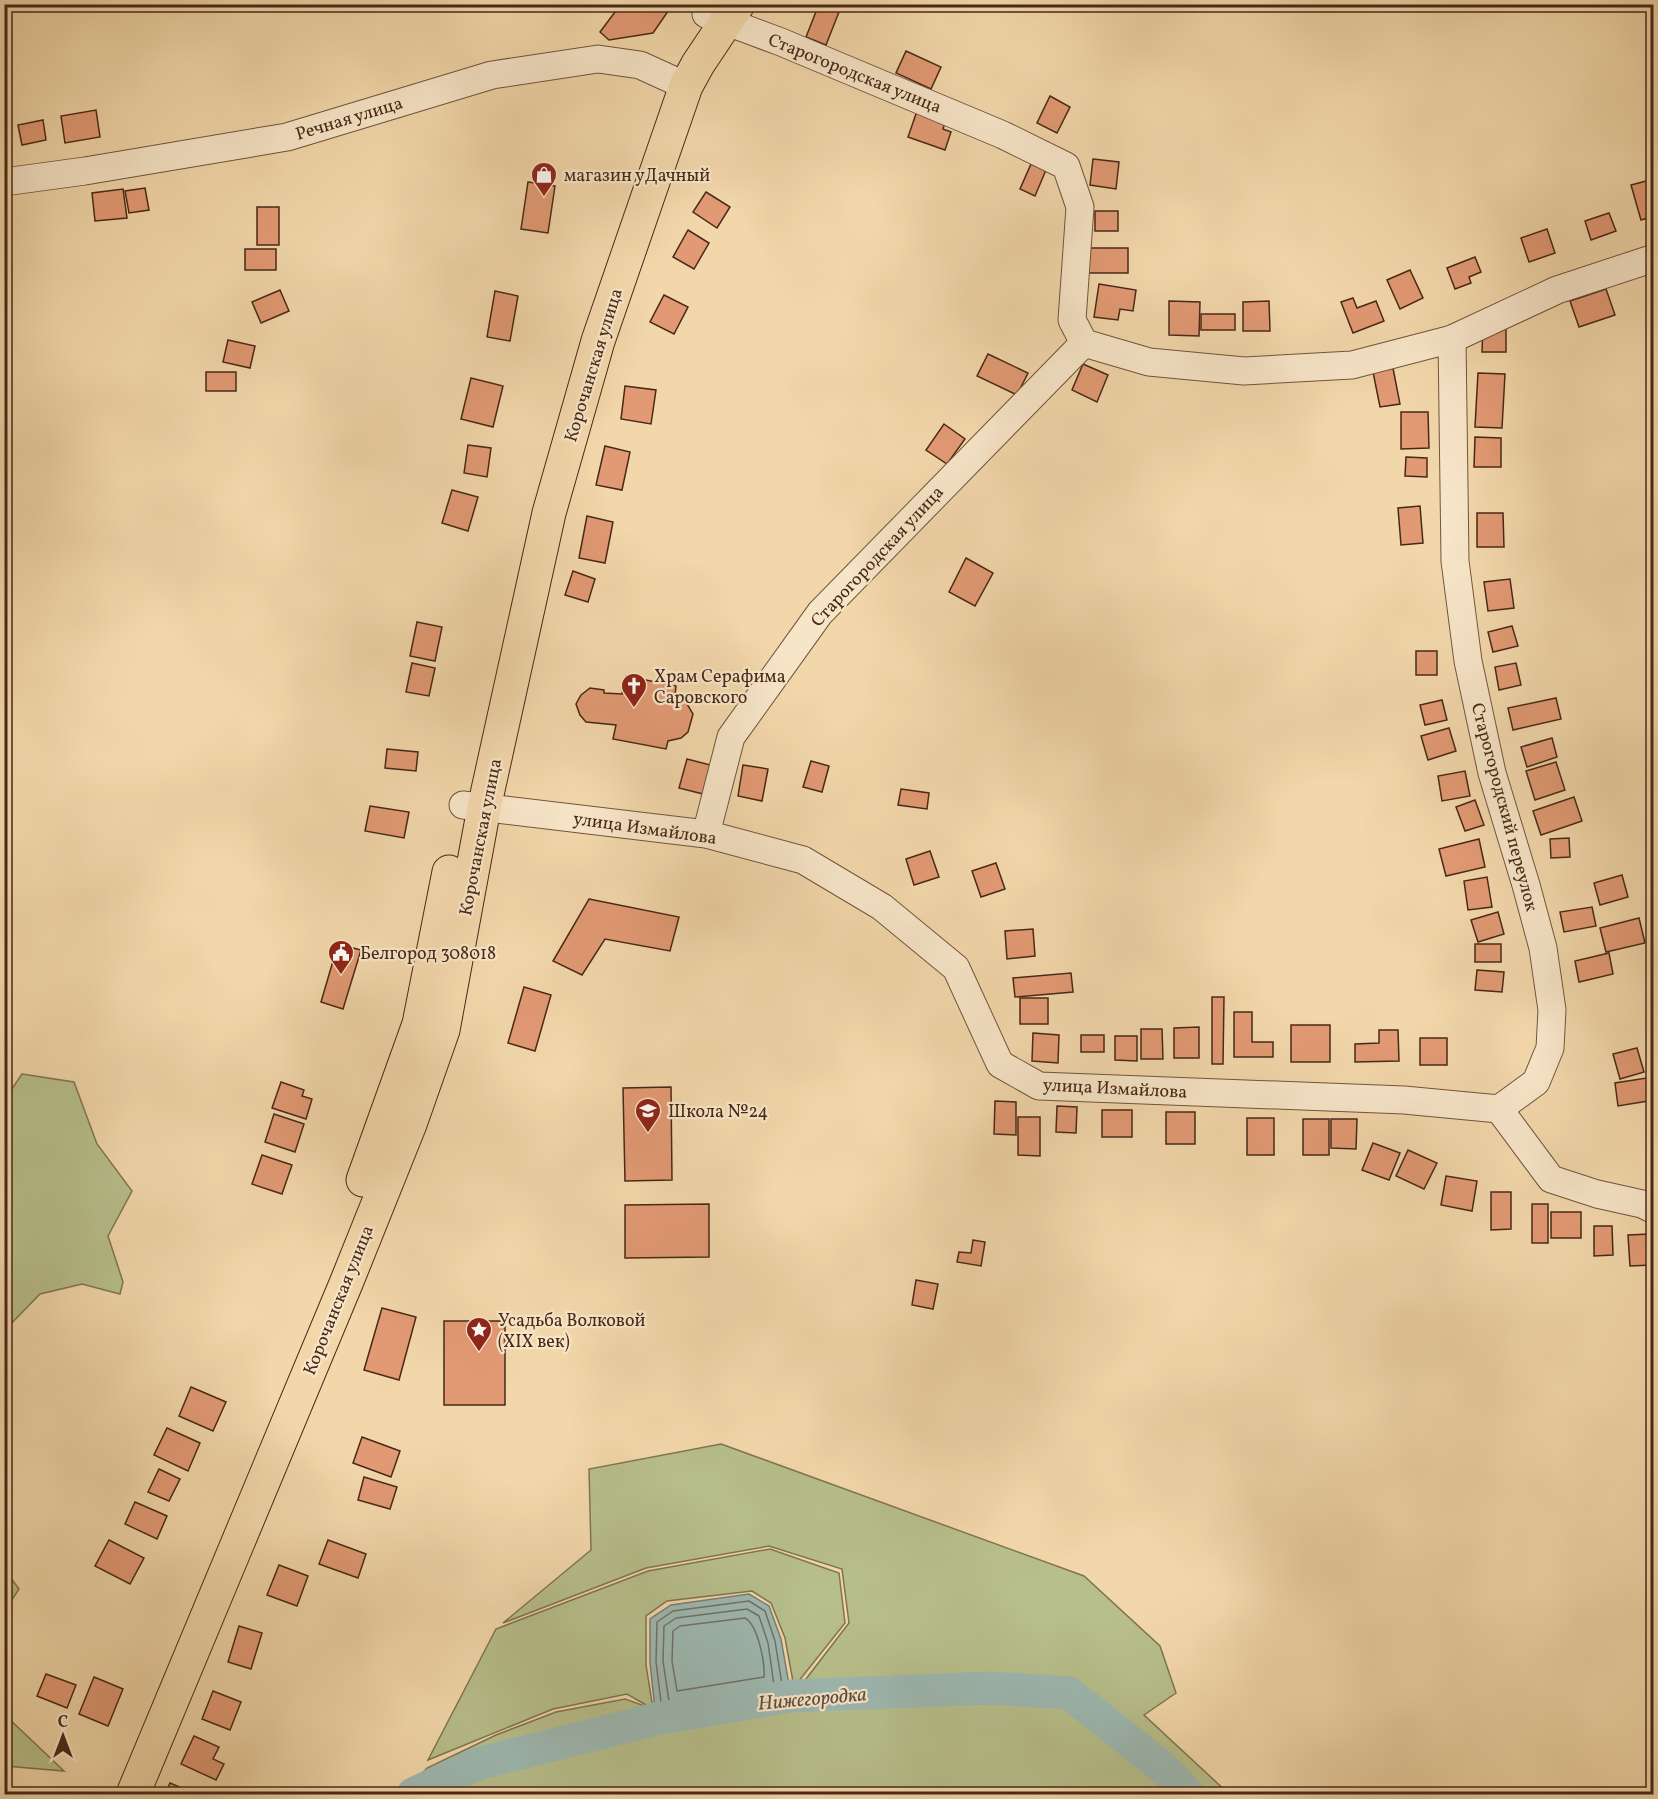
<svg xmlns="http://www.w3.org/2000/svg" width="1658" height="1799" font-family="Vollkorn,serif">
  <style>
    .green { fill: #b7bf8b; stroke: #807451; stroke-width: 1.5 }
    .water { fill: #9db8b1; stroke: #7b7e73; stroke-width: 1.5 }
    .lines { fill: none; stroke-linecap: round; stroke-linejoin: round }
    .shore { stroke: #727064; stroke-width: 1.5 }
    .river { stroke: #9db8b1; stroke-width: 33 }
    .building { fill: #e29a74; stroke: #482817; stroke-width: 1.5 }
    .minor-casing { stroke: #72543c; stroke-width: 29 }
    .major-casing { stroke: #482817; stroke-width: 35 }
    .minor { stroke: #f7e5c8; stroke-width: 27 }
    .major { stroke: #f2d7aa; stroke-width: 33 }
    .labels { text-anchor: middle; stroke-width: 4.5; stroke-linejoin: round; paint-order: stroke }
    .street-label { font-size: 18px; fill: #482817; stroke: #f7e5c8 }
    .poi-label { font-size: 18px; fill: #482817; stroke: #f7e5c8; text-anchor: start }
    .water-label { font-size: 20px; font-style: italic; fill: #5d4c3e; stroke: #f7e5c8 }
  </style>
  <rect width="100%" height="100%" fill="#f2d7aa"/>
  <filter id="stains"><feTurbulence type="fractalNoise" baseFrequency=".00333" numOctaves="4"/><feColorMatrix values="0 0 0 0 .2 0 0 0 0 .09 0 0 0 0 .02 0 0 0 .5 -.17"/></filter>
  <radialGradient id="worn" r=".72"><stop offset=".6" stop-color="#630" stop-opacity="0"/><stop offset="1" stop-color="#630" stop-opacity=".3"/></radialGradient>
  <g class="green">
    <path d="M22,1074L74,1082L97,1144L132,1191L108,1236L123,1282L120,1294L82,1284L40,1294L6,1329L5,1335V1099Z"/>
    <path d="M721,1444L1084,1576L1160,1646L1176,1693L1144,1715L1229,1794H1194L1166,1765L1071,1690L990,1683L796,1692L849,1623L842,1569L769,1546L646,1568L503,1623L591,1550L589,1469Z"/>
    <path d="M770,1549L839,1573L845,1623L794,1687L785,1638L771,1603L752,1591L667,1601L646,1616V1665L653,1709L627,1694L553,1709L428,1760L496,1629L648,1571Z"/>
    <path d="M5,1570L19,1589L5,1610L4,1571Z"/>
    <path d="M998,1694L1068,1697L1161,1772L1182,1794H1104L1098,1791L775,1794H402L427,1768L496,1735L556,1712L625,1699L645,1706L656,1723L789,1702Z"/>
    <path d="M4,1715H5L64,1771L5,1766Z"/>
  </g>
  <path class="water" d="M749,1594L769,1606L781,1639L791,1696L656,1719L650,1662V1619L671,1605Z"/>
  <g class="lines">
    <g class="shore">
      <path d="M749,1601L765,1611L775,1641L783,1691L662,1710L656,1662L657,1622L673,1611Z"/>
      <path d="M747,1609L759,1616L768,1643L774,1685L669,1701L663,1661L664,1626L676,1618Z"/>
      <path d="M745,1618C758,1625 765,1663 764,1677L677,1691L672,1661L673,1631L680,1626Z"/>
    </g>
    <path class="river" d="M413,1794L477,1764L656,1719L791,1696L991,1688L1069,1693L1162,1767L1188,1794"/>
  </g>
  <g class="building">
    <path d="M621,4H673L653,33L609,40L600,32Z"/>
    <path d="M819,4L839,12L826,45L806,37Z"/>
    <path d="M906,51L941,67L931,89L896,73Z"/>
    <path d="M1050,96L1070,107L1057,133L1037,123Z"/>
    <path d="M4,104H6L11,136L4,137Z"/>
    <path d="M96,110L100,137L65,143L61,116Z"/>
    <path d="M917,111L946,120L943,129L951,132L945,150L908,137Z"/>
    <path d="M43,120L46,140L22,145L18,125Z"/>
    <path d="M1093,159L1119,162L1116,189L1090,185Z"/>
    <path d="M1031,164L1046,170L1035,196L1020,189Z"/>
    <path d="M1650,180L1654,192V216L1641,220L1631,185Z"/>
    <path d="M528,182L555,186L548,233L521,229Z"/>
    <path d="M145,188L149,210L129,213L125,191Z"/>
    <path d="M123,189L127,218L95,221L92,193Z"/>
    <path d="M706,192L730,207L717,228L693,212Z"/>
    <rect x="257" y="207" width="22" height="38"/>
    <rect x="1095" y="211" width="23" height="20"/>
    <path d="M1609,213L1616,231L1591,240L1585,221Z"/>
    <path d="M1547,229L1555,253L1529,262L1521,238Z"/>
    <path d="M688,230L709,243L694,269L673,257Z"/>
    <path d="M1089,248H1128V273H1088Z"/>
    <rect x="245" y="249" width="31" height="21"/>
    <path d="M1475,257L1481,272L1469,277L1471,283L1455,289L1447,268Z"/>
    <path d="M1410,270L1423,298L1400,309L1387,280Z"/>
    <path d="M1099,284L1136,290L1133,311L1120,309L1118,320L1094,317Z"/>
    <path d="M1606,289L1615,315L1579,327L1570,301Z"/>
    <path d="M280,290L289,311L261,323L252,302Z"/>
    <path d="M495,291L518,296L510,341L487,337Z"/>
    <path d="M664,295L688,307L674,334L650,322Z"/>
    <path d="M1353,298L1357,308L1376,301L1384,321L1353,333L1341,302Z"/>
    <path d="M1169,301L1200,302L1199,336L1169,335Z"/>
    <path d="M1269,301L1270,331H1243V302Z"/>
    <rect x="1201" y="314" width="34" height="16"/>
    <path d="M1483,325H1506V352H1482Z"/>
    <path d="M228,340L255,346L250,368L223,362Z"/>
    <path d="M988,354L1028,373L1017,395L977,376Z"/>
    <path d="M1392,363L1400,404L1380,407L1372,367Z"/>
    <path d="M1083,364L1108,375L1097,402L1072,390Z"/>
    <rect x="206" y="372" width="30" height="19"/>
    <path d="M1478,373L1505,374L1502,428L1475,427Z"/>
    <path d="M471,378L503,386L493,427L461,419Z"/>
    <path d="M625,386L656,390L651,424L621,419Z"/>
    <path d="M1401,412H1428L1429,448L1401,449Z"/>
    <path d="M944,424L965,439L947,464L926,450Z"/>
    <path d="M1475,437L1501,438V467H1474Z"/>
    <path d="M468,445L491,448L487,477L464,473Z"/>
    <path d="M605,446L630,452L622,490L596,485Z"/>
    <path d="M1406,457L1427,458V477L1405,476Z"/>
    <path d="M452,490L478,497L468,531L442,523Z"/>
    <path d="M1420,506L1423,543L1401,545L1398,508Z"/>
    <path d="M1477,513H1503L1504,547H1477Z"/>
    <path d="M587,516L613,522L605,563L579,558Z"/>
    <path d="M966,558L993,573L975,606L949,592Z"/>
    <path d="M573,571L595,579L588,602L565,595Z"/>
    <path d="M1510,579L1514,608L1488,611L1484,582Z"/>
    <path d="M417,622L442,627L435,661L410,656Z"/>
    <path d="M1512,626L1518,646L1493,652L1488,632Z"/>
    <rect x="1416" y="651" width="21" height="24"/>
    <path d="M412,663L435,668L429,696L406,692Z"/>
    <path d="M1516,663L1521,685L1499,690L1495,667Z"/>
    <path d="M626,676L676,686L675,696L686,702L693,714L688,732L681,738L668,741L666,749L613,739L616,725L586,722L580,715L576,704L581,695L590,688L604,690V693L622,694Z"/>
    <path d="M1556,698L1561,719L1513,730L1508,708Z"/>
    <path d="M1442,700L1447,720L1425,725L1420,705Z"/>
    <path d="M1449,728L1456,751L1428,760L1421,736Z"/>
    <path d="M1552,738L1557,757L1527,767L1521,747Z"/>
    <path d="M387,749L418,752L416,771L385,768Z"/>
    <path d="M687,759L718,767L711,796L679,788Z"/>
    <path d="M811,761L829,766L822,792L803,787Z"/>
    <path d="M1556,762L1565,790L1535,800L1526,771Z"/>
    <path d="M743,765L768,769L762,801L738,796Z"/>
    <path d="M1465,771L1470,796L1442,801L1438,776Z"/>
    <path d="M901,789L929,793L927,809L898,805Z"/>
    <path d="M1574,797L1582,821L1541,835L1533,811Z"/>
    <path d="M1475,800L1484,825L1465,831L1456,807Z"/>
    <path d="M370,806L409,812L404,838L365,831Z"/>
    <path d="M1569,838L1570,857L1551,858L1550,839Z"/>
    <path d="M1479,839L1485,867L1446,876L1439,849Z"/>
    <path d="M930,851L939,877L914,885L906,859Z"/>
    <path d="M996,863L1005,889L981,897L972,871Z"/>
    <path d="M1622,875L1628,897L1600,905L1594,883Z"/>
    <path d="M1487,877L1492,907L1468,910L1464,881Z"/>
    <path d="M589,899L679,917L670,951L605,939L582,975L553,961Z"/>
    <path d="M1592,907L1596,926L1564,932L1560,912Z"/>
    <path d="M1498,912L1504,934L1478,942L1471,920Z"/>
    <path d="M1639,918L1645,943L1606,952L1600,928Z"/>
    <path d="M1033,929L1035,956L1007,959L1005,931Z"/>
    <path d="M338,944L361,950L343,1009L321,1002Z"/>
    <rect x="1475" y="944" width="26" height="18"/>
    <path d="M1609,953L1613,974L1579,982L1575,961Z"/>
    <path d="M1477,970L1504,972L1502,992L1475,990Z"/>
    <path d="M1071,973L1073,992L1015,997L1013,978Z"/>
    <path d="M524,987L551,995L535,1051L508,1043Z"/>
    <path d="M1212,997H1224L1223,1064H1212Z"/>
    <rect x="1020" y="998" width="28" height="26"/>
    <path d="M1234,1012H1252V1042H1273V1057H1234Z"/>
    <rect x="1291" y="1025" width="39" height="37"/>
    <path d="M1199,1027V1058H1174V1028Z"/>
    <path d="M1141,1029H1162L1163,1059H1141Z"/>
    <path d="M1379,1030H1398L1399,1061L1355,1062V1044L1379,1043Z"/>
    <path d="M1033,1033L1059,1035L1058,1063L1032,1061Z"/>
    <rect x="1081" y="1035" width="23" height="17"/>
    <path d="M1115,1036H1137V1061L1115,1060Z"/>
    <rect x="1420" y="1038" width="27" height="27"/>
    <path d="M1637,1048L1644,1072L1620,1079L1613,1054Z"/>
    <path d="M1653,1077L1654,1100L1618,1106L1615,1083Z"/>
    <path d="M281,1082L304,1090L302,1096L312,1099L306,1119L272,1108Z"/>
    <path d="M671,1087L672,1180L625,1181L623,1088Z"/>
    <path d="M995,1101L1016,1102V1135L994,1134Z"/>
    <path d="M1057,1106L1077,1107L1076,1133L1056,1132Z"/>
    <rect x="1102" y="1110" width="30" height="27"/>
    <rect x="1166" y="1112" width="29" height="32"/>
    <path d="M274,1114L304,1124L295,1152L265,1142Z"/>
    <path d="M1018,1117H1040V1156L1018,1155Z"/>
    <rect x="1247" y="1118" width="27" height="37"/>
    <rect x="1303" y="1119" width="26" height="36"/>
    <path d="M1331,1119H1357L1356,1149L1331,1148Z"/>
    <path d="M1373,1143L1400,1153L1389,1180L1362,1170Z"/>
    <path d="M1408,1150L1437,1163L1424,1189L1396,1176Z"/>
    <path d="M262,1155L292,1165L282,1194L252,1184Z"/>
    <path d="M1446,1176L1477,1181L1472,1211L1441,1205Z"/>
    <path d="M1491,1192H1511V1229L1491,1230Z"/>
    <path d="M709,1204V1257L625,1258V1205Z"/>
    <rect x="1532" y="1204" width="16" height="39"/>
    <rect x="1551" y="1212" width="30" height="26"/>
    <path d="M1594,1226H1612L1613,1255L1594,1256Z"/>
    <path d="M1650,1234L1652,1265L1630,1266L1628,1235Z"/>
    <path d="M973,1240L985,1242L981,1266L957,1262L959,1252L971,1253Z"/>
    <path d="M916,1280L938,1284L933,1309L912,1305Z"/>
    <path d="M382,1308L416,1317L399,1380L364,1370Z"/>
    <rect x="444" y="1321" width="61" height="84"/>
    <path d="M191,1387L226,1402L213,1431L179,1416Z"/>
    <path d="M167,1428L200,1443L188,1471L154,1455Z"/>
    <path d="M362,1437L400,1451L391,1477L353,1463Z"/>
    <path d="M159,1469L180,1479L169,1501L148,1492Z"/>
    <path d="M364,1477L397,1487L390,1509L358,1500Z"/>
    <path d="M135,1502L167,1516L157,1539L125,1524Z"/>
    <path d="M109,1540L144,1558L130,1584L95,1566Z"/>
    <path d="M328,1540L366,1554L358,1578L319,1564Z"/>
    <path d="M279,1565L308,1576L297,1606L267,1595Z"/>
    <path d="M239,1626L262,1633L251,1669L228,1662Z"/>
    <path d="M46,1674L76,1685L67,1708L37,1696Z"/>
    <path d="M94,1677L123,1689L108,1726L79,1714Z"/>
    <path d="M213,1691L241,1702L230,1730L202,1719Z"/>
    <path d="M194,1736L219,1747L213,1759L224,1764L216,1780L181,1764Z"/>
    <path d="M170,1783L196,1794H165Z"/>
  </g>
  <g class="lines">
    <defs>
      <g id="minor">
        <path d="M706,14L781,42L1003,135L1066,166L1080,207L1072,320L1084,343L1149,362L1244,371L1352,365L1452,339L1557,290L1654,258"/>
        <path d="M4,182L85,171L287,137L492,75L598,59L640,65L686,86"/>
        <path d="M1452,339L1455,561L1468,661L1492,773L1526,885L1543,948L1552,1010L1550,1048L1536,1082L1499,1109"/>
        <path d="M463,805L706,834L803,860L882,907L956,968L1000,1064L1039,1086L1404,1100L1499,1109L1551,1179L1597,1194L1642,1204L1654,1210"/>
        <path d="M706,834L731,737L820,613L1084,343"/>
      </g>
      <g id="major">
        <path d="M363,1180L419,1024L449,872"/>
        <path d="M133,1794L347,1281L410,1124L443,1030L484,808L549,513L598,341L686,86L698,64L738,4"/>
      </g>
    </defs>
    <use href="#minor" class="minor-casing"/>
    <use href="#major" class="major-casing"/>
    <use href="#minor" class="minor"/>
    <use href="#major" class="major"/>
  </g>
  <defs>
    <symbol id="shop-pin" viewBox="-11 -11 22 30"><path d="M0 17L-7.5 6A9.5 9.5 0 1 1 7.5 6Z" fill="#8f2418" stroke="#f7e5c8"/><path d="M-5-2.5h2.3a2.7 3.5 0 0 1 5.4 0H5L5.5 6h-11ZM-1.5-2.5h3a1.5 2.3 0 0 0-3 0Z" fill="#fff"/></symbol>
    <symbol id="church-pin" viewBox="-11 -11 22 30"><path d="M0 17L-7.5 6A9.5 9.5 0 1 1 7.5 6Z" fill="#8f2418" stroke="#f7e5c8"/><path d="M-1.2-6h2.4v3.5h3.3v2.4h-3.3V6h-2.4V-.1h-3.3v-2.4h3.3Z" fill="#fff"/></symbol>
    <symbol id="civic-pin" viewBox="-11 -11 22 30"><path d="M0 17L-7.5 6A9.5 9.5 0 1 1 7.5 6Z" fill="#8f2418" stroke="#f7e5c8"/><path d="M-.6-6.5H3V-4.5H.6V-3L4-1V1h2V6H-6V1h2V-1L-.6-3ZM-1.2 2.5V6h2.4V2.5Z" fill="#fff"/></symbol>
    <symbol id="school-pin" viewBox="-11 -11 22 30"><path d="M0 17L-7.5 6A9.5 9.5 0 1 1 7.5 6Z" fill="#8f2418" stroke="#f7e5c8"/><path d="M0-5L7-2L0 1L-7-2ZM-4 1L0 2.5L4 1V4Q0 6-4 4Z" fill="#fff"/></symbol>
    <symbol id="sight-pin" viewBox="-11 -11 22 30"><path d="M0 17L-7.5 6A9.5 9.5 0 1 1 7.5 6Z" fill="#8f2418" stroke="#f7e5c8"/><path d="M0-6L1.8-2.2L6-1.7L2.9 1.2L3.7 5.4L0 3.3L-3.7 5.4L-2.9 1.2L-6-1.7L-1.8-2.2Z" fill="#fff"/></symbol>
  </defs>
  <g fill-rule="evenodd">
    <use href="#shop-pin" x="529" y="160" width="30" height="40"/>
    <use href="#church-pin" x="619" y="671" width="30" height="40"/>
    <use href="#civic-pin" x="326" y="938" width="30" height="40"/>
    <use href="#school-pin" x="633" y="1096" width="30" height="40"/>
    <use href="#sight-pin" x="464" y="1315" width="30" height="40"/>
  </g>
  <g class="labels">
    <g class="street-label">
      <text transform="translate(855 73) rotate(22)" y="6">Старогородская улица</text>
      <text transform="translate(349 118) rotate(-17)" y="6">Речная улица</text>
      <text transform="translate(593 365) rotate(-73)" y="6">Корочанская улица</text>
      <text transform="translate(877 556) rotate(-47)" y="6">Старогородская улица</text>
      <text transform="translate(1505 807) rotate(75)" y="6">Старогородский переулок</text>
      <text transform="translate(645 828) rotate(8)" y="6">улица Измайлова</text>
      <text transform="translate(480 837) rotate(-79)" y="6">Корочанская улица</text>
      <text transform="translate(1115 1088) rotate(3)" y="6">улица Измайлова</text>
      <text transform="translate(338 1300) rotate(-68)" y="6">Корочанская улица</text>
    </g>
    <g class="poi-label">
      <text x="564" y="181">магазин уДачный</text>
      <text x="654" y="682">Храм Серафима<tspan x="654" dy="21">Саровского</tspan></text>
      <text x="360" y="959">Белгород 308018</text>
      <text x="668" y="1117">Школа №24</text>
      <text x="498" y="1326">Усадьба Волковой<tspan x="498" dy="21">(XIX век)</tspan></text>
    </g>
    <g class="water-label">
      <text transform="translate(812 1698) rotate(-5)" y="7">Нижегородка</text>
    </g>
  </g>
  <rect width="1658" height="1799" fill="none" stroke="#f2d7aa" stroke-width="24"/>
  <rect x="6" y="6" width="1646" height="1787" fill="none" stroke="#482817" stroke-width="3"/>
  <rect x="12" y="12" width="1634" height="1775" fill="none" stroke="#482817" stroke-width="1.5"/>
  <g transform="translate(63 1736)" stroke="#f7e5c8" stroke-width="4.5" paint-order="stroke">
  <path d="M0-4.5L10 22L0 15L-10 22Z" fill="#482817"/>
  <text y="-9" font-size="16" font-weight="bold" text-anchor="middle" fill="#482817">С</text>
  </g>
  <rect width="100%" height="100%" filter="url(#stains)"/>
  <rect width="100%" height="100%" fill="url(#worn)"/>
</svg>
